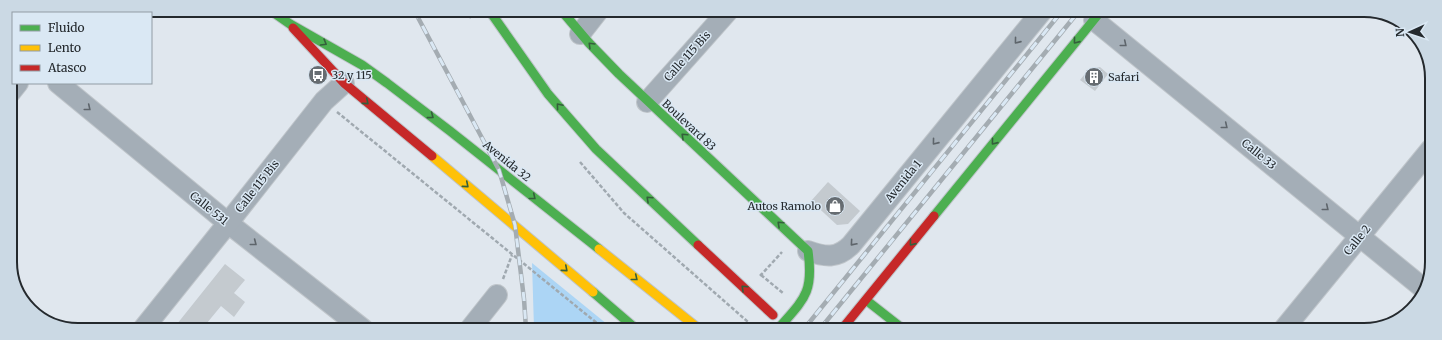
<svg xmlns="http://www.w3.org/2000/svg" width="1442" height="340" font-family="Merriweather,serif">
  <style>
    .green { fill: #acd5f5 }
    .building { fill: #c4cacf }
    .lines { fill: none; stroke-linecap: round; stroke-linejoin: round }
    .street-casing { stroke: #bfc5ca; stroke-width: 22 }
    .fast-casing { stroke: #bfc5ca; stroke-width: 11 }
    .slow-casing { stroke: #bfc5ca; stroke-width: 11 }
    .jam-casing { stroke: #bfc5ca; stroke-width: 11 }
    .path { stroke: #a0a9b0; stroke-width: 2.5; stroke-dasharray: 4 2; stroke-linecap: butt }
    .street { stroke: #a4aeb7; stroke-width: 20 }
    .fast { stroke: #4caf50; stroke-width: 9 }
    .slow { stroke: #ffc107; stroke-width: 9 }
    .jam { stroke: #c62828; stroke-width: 9 }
    .rail-casing { stroke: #a4acb2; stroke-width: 4.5 }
    .rail { stroke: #dae8f4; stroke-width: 3; stroke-dasharray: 9; stroke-linecap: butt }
    .oneway { stroke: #5e656b }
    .oneway2 { stroke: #345f3b }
    .labels { text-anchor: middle; stroke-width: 3; stroke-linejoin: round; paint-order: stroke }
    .street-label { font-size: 11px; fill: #24292d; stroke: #dae8f4 }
    .poi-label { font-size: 11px; fill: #24292d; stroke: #dae8f4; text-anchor: start }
    .rim { fill: none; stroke: #24292d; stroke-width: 2 }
  </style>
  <rect width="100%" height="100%" fill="#e0e7ee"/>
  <path class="green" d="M532,263L613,329H534Z"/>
  <g class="building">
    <path d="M1100,67L1108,74L1095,91L1080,80L1089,69Z"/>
    <path d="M828,182L860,211L848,224L837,225L811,201Z"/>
    <path d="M225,264L245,280L234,293L245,302L234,317L221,306L202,329H173Z"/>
  </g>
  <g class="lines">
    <defs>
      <g id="street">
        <path d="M74,13L75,11"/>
        <path d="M1094,20L1423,288"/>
        <path d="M580,34L598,11"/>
        <path d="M58,83L228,223L363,329"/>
        <path d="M10,93L18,83"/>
        <path d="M647,102L728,11"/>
        <path d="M808,251C825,257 837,259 851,245L1042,11"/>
        <path d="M143,329L228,223L324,101L344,83"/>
        <path d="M470,329L497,295"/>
        <path d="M1283,330L1431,149"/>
      </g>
      <g id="fast">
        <path d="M270,10L290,24L362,65L387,83L450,131L599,249"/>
        <path d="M489,10L548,94L596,149L698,245"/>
        <path d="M561,10L589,43L619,74L808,251C814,293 804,299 778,329"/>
        <path d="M934,216L1101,11"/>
        <path d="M593,292L636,329"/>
        <path d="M866,300L903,329"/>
      </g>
      <g id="slow">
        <path d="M432,156L593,292"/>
        <path d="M599,249L699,329"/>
      </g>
      <g id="jam">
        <path d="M293,28L344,83L432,156"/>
        <path d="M698,245L773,315"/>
        <path d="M842,329L934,216"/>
      </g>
    </defs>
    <use href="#street" class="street-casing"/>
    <use href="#fast" class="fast-casing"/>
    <use href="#slow" class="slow-casing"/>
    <use href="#jam" class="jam-casing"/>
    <g class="path">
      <path d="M465,10L471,18"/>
      <path d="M337,112L603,328"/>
      <path d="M580,162L624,213L756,329"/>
      <path d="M760,274L761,275L782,252"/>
      <path d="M761,275L783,293"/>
      <path d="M503,279L512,255"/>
      <path d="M654,323L662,329"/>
    </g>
    <use href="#street" class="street"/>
    <use href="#fast" class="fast"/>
    <use href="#slow" class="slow"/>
    <use href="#jam" class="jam"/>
    <defs>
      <g id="rail">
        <path d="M414,10L499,170L515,225L524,299L526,329"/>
        <path d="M804,329L1062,11"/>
        <path d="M820,329L1079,11"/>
      </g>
    </defs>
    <use href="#rail" class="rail-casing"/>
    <use href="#rail" class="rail"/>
  </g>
  <defs><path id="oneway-chevron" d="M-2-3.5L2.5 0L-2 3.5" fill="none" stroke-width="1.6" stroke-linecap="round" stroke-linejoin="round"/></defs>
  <g class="oneway">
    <use href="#oneway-chevron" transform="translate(1017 41) rotate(129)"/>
    <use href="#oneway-chevron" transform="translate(1124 44) rotate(39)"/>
    <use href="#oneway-chevron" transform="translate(88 108) rotate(39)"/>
    <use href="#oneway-chevron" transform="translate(1225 126) rotate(39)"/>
    <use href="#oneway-chevron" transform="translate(935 142) rotate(129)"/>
    <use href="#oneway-chevron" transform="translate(1326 208) rotate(39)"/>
    <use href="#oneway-chevron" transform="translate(254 243) rotate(38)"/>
    <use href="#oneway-chevron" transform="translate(853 243) rotate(131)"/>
  </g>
  <g class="oneway2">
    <use href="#oneway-chevron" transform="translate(1076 41) rotate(129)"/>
    <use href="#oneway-chevron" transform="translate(324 43) rotate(30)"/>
    <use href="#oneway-chevron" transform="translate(591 45) rotate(-135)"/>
    <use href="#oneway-chevron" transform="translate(366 102) rotate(40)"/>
    <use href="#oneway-chevron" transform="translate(559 106) rotate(-130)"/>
    <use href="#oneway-chevron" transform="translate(431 116) rotate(37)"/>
    <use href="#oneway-chevron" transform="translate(684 136) rotate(-137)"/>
    <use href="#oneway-chevron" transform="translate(994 142) rotate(129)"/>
    <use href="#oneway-chevron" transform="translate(466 185) rotate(40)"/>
    <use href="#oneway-chevron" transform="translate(533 197) rotate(39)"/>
    <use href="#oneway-chevron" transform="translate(649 199) rotate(-137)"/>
    <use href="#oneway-chevron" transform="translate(780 224) rotate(-137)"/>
    <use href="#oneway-chevron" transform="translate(912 243) rotate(129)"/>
    <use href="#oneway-chevron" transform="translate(565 269) rotate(41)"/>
    <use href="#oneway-chevron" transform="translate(635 278) rotate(39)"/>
    <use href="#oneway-chevron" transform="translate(744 288) rotate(-137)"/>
  </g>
  <defs>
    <symbol id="bus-disc" viewBox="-11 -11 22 22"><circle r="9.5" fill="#666c71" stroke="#dae8f4"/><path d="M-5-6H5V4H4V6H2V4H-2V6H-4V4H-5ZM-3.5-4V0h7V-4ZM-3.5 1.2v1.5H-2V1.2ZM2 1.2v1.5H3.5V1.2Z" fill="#fff"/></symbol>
    <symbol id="building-disc" viewBox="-11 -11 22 22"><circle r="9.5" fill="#666c71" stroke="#dae8f4"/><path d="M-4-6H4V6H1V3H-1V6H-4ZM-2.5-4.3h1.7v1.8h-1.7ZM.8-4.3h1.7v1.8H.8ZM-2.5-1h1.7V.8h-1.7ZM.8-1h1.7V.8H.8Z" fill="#fff"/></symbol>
    <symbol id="shop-disc" viewBox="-11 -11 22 22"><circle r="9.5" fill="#666c71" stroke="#dae8f4"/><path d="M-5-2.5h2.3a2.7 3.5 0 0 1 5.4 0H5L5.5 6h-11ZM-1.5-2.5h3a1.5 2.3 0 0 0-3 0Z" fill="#fff"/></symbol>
  </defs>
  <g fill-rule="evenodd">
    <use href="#bus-disc" x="307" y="64" width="22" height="22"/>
    <use href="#building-disc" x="1083" y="66" width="22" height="22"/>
    <use href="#shop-disc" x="824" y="195" width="22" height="22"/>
  </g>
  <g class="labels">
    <g class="street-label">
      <text transform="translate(687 56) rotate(-48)" y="4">Calle 115 Bis</text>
      <text transform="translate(689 125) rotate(43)" y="4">Boulevard 83</text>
      <text transform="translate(1259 154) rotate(39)" y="4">Calle 33</text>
      <text transform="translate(507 161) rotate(39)" y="4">Avenida 32</text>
      <text transform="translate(903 181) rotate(-51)" y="4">Avenida 1</text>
      <text transform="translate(257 186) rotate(-52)" y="4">Calle 115 Bis</text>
      <text transform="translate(209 208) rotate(39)" y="4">Calle 531</text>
      <text transform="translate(1357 240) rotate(-51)" y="4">Calle 2</text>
    </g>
    <g class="poi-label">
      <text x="332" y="79">32 y 115</text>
      <text x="1108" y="81">Safari</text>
      <text x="821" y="210" text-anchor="end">Autos Ramolo</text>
    </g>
  </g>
  <path d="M0 0H1442V340H0ZM78 17H1364A61 61 0 0 1 1425 78V262A61 61 0 0 1 1364 323H78A61 61 0 0 1 17 262V78A61 61 0 0 1 78 17Z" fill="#cbd9e4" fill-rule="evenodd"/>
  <path class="rim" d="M78 17H1364A61 61 0 0 1 1425 78V262A61 61 0 0 1 1364 323H78A61 61 0 0 1 17 262V78A61 61 0 0 1 78 17Z"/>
  <rect x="12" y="12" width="140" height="72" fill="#dae8f4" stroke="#919ca4"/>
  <rect x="20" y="25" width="20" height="6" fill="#4caf50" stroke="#919ca4"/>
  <text x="48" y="32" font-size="12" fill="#24292d">Fluido</text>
  <rect x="20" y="45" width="20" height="6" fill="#ffc107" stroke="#919ca4"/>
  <text x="48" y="52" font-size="12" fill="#24292d">Lento</text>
  <rect x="20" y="65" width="20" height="6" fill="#c62828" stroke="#919ca4"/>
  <text x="48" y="72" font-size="12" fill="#24292d">Atasco</text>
  <g transform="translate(1410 32) rotate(267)" stroke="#dae8f4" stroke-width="3" paint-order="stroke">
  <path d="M0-3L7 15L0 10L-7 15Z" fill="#24292d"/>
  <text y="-6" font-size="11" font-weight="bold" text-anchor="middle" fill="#24292d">N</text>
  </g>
</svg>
